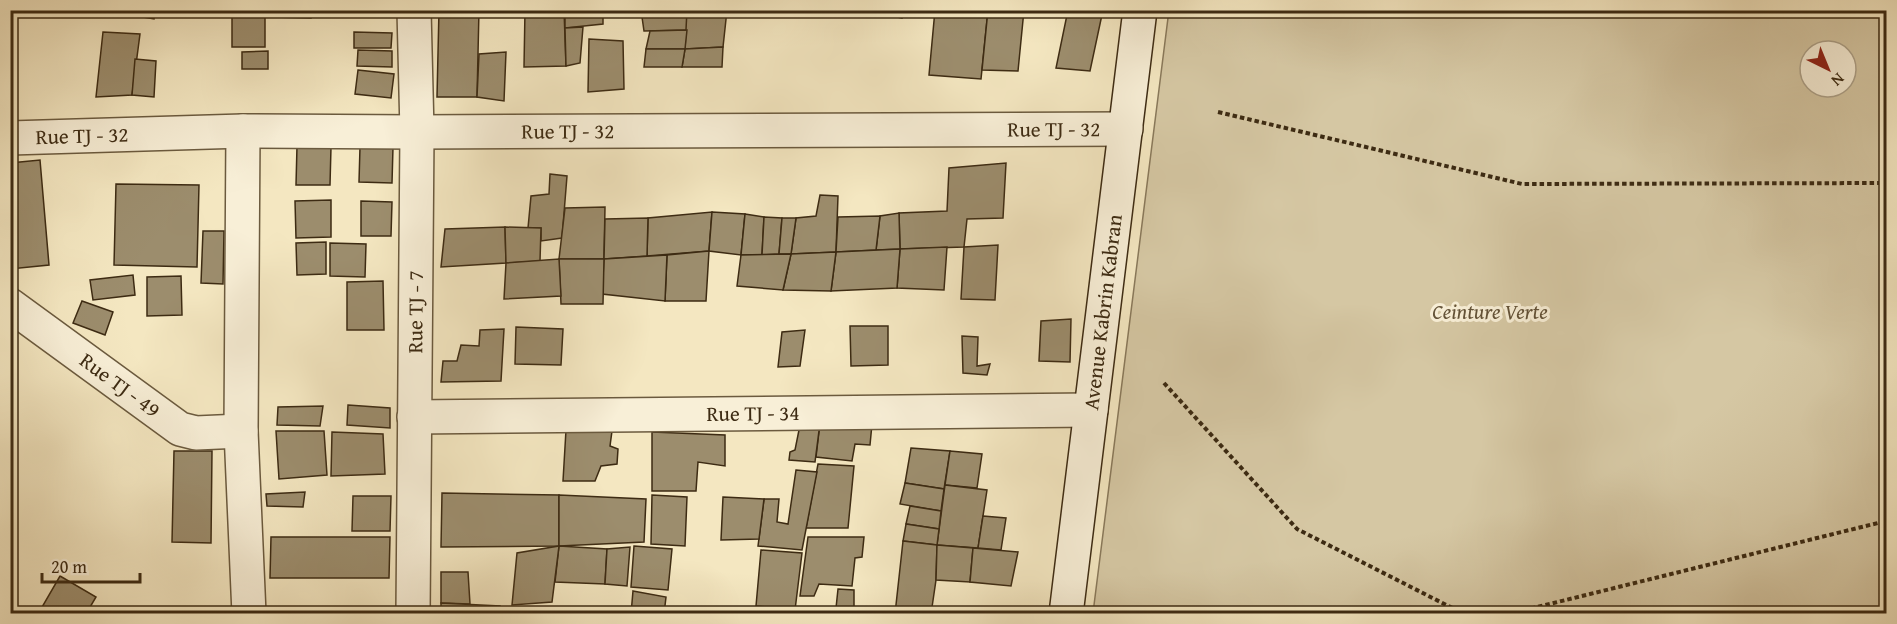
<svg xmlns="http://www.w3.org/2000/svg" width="1897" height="624" font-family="'Gentium Book Plus',serif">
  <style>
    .green { fill: #d5c7a3; stroke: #89795b; stroke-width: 1.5; fill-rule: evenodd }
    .building { fill: #9c8d6d; stroke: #3d2b13; stroke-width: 1.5 }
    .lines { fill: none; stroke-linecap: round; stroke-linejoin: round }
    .street-casing { stroke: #6b5a3e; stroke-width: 36 }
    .secondary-casing { stroke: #3d2b13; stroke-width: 36 }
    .path { stroke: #3d2b13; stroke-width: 4; stroke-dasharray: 4.5 3; stroke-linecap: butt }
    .street { stroke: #f8efd7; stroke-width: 33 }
    .secondary { stroke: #f8efd7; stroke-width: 33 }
    .labels { text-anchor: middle; stroke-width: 6; stroke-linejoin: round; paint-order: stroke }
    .street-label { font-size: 21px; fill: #3d2b13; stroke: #f8efd7 }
    .park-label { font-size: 21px; font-style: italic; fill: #635237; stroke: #f8efd7 }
  </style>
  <rect width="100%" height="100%" fill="#f4e7c1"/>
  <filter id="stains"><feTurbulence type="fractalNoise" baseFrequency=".00333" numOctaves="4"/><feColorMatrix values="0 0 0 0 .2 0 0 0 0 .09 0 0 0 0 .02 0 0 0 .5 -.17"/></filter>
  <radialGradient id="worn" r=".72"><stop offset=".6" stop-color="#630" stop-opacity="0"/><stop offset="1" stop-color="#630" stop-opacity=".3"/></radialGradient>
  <path class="green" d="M1169,10L1886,11V613H1093ZM1810,51H1846V87H1810Z"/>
  <g class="building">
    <path d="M101,10H155L154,19Z"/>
    <rect x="232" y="10" width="33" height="37"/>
    <path d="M273,10H311V18L272,17Z"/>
    <path d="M439,10H479L477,97H437Z"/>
    <path d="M525,10H564L566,66L524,67Z"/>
    <path d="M565,10H603V24L565,28Z"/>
    <path d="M641,10H687V30L644,31Z"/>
    <path d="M687,10H727L723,47L685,49Z"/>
    <path d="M866,10H903L902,18Z"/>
    <path d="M935,10H988L981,79L929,75Z"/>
    <path d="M988,10H1024L1018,71L982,70Z"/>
    <path d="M1068,10H1103L1090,71L1056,68Z"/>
    <path d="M583,27L580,63L566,66L565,28Z"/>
    <path d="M687,30L685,49H646L650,31Z"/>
    <path d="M103,32L140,34L132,95L96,97Z"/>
    <path d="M354,32L392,33L391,48H354Z"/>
    <path d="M589,39L623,41L624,89L588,92Z"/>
    <path d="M723,47L722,67H682L685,49Z"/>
    <path d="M646,49H685L682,67H644Z"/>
    <path d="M358,50L392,51V67L357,66Z"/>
    <path d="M268,51V69H242V52Z"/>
    <path d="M506,52L504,101L477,97L479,54Z"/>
    <path d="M135,59L156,61L154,97L132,95Z"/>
    <path d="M358,70L394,74L391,98L355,94Z"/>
    <path d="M297,146L331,147L330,185H296Z"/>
    <path d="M360,147H393L392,183L359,182Z"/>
    <path d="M40,160L49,265L10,269V163Z"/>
    <path d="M1006,163L1003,218L967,219L964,247L900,249L899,213L947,211L949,168Z"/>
    <path d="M550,174L567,176L562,238L541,241V228H528L531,196L549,194Z"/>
    <path d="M116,184L199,185L197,267L114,265Z"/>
    <path d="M820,195L838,196L836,252L791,254L796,218L816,216Z"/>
    <path d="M331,200V237L296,238L295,201Z"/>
    <path d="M361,201L392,202L391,236H361Z"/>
    <path d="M605,207L604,259H559L565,208Z"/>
    <path d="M712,212L709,251L647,256L648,218Z"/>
    <path d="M712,212L745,214L741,255L709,251Z"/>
    <path d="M899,213L900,249L876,250L880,216Z"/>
    <path d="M745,214L764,217L762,255H741Z"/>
    <path d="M880,216L876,250L836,252L838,217Z"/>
    <path d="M764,217L782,218L779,254L762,255Z"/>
    <path d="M648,218L647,256L604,259L605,219Z"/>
    <path d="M782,218H796L791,254H779Z"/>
    <path d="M505,227L506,263L441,267L445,229Z"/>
    <path d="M505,227L541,228L540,261L506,263Z"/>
    <path d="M203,231H224L223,284L201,283Z"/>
    <path d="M326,242V274L297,275L296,243Z"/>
    <path d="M330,243L366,244L365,277L330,276Z"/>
    <path d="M998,245L995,300L961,299L964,247Z"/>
    <path d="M947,247L944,290L897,288L900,249Z"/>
    <path d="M900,249L897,288L831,291L836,252Z"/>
    <path d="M709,251L706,301H665L667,255Z"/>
    <path d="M836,252L831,291L783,290L791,254Z"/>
    <path d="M791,254L783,290L737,286L741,255Z"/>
    <path d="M667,255L665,301L602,294L604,259Z"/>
    <path d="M559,259H604L603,304H561Z"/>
    <path d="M559,259L561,296L504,299L506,263Z"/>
    <path d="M133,275L135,295L93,300L90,280Z"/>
    <path d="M181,276L182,315L147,316V277Z"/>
    <path d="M383,281L384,330H347V282Z"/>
    <path d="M82,301L113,312L105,335L73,323Z"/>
    <path d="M1071,319L1070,362L1039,361L1041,321Z"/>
    <path d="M850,326H888V365L851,366Z"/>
    <path d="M516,327L563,329L561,365L515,364Z"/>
    <path d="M504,329L501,381L441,382L443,361H457L461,345L479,346L480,330Z"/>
    <path d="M805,330L800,366L778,367L782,332Z"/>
    <path d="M962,336L978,337L977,366L990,364L987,375L963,373Z"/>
    <path d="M348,405L390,408V428L347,425Z"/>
    <path d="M323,406L320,426L277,425L278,407Z"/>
    <path d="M820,423L872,424L870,445L855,444L852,461L816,457Z"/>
    <path d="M820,423L815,462L789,460L790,452L795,450L800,425Z"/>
    <path d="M566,430L612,431L610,446L618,449L617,464L601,466L595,481H563Z"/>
    <path d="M276,431H324L327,475L279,479Z"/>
    <path d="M332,432L383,434L385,474L331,476Z"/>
    <path d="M652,432L725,435V466L698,462L696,491H652Z"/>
    <path d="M911,448L950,451L944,489L905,483Z"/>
    <path d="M174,451H212L211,543L172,542Z"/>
    <path d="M950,451L982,454L977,488L945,485Z"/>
    <path d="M818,464L854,466L848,528H806Z"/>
    <path d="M796,470L817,472L802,550L758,546L764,499H779L777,522L788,524Z"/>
    <path d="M905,483L944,489L941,511L900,504Z"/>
    <path d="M945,485L987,490L978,548L937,545Z"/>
    <path d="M305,492L303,507L267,506L266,494Z"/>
    <path d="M442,493L559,495V546L441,547Z"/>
    <path d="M559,495L646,499L644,542L559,546Z"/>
    <path d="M652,495L687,497L685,546L651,544Z"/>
    <path d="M353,496H391L390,531H352Z"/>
    <path d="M723,497L764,499L759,539L721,540Z"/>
    <path d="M910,506L941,511L939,529L906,524Z"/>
    <path d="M983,516L1006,518L1001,550L978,548Z"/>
    <path d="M906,524L939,529L937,545L903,541Z"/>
    <path d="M271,537H390L389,578H270Z"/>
    <path d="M808,537H864L862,557L855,558L852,586L819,584L814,596H800Z"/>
    <path d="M903,541L937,545L936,580L931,614H895Z"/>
    <path d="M937,545L973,548L970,582L936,580Z"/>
    <path d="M559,546L607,549L605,584L555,582Z"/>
    <path d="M559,546L552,602L512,605L517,553Z"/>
    <path d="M634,546L672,549L668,590L631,587Z"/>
    <path d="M630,547L627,586L605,584L607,549Z"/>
    <path d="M973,548L1018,552L1011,586L970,582Z"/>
    <path d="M761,550L802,553L795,610L756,606Z"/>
    <path d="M441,572H468L470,604L441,603Z"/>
    <path d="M60,576L96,597L86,614H38Z"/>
    <path d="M838,589L854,590V614H819V611L836,608Z"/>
    <path d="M633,591L666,597L664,614H631Z"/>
    <path d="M441,603L500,606L499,614H441Z"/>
  </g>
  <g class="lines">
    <defs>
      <g id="street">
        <path d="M243,131L241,431L249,614"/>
        <path id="s1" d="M10,138L243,131L417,132L1126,129"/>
        <path id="s2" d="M10,305L180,429L196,433L241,431"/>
        <path id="s3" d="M414,417L1091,410"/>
        <path id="s4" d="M413,614L417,132L414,10"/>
      </g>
      <g id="secondary">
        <path id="s5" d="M1066,614L1140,10"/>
      </g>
    </defs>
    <use href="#street" class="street-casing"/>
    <use href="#secondary" class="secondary-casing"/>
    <g class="path">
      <path d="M1218,112L1522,184L1886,183"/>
      <path d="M1164,383L1297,529L1464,614"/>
      <path d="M1509,614L1886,521"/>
    </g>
    <use href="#street" class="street"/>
    <use href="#secondary" class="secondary"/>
  </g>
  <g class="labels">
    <g class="street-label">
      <text dy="7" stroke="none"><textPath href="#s1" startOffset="1044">Rue TJ - 32</textPath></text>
      <text dy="7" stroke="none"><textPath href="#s1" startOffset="558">Rue TJ - 32</textPath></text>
      <text dy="7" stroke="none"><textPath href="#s1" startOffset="72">Rue TJ - 32</textPath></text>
      <text dy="7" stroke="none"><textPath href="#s4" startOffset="302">Rue TJ - 7</textPath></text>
      <text dy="7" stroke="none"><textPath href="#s5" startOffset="304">Avenue Kabrin Kabran</textPath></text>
      <text dy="7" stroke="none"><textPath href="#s2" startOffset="136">Rue TJ - 49</textPath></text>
      <text dy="7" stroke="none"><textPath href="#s3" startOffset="339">Rue TJ - 34</textPath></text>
    </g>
    <g class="park-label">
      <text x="1490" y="319">Ceinture Verte</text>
    </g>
  </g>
  <rect width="1897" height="624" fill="none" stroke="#f4e7c1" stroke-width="36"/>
  <rect x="12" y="12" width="1873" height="600" fill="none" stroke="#3d2b13" stroke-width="3"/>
  <rect x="18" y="18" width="1861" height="588" fill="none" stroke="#3d2b13" stroke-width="1.5"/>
  <g transform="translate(1828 69) rotate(137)"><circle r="28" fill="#f8efd7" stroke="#ada189" stroke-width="1.5"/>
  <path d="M0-4.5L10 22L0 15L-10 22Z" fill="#8f2418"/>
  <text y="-9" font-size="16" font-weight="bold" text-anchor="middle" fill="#3d2b13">N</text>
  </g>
  <path d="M42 573v9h98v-9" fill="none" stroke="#3d2b13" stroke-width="3"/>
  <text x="51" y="573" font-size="18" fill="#3d2b13" stroke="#f8efd7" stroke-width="4.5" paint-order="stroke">20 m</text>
  <rect width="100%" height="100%" filter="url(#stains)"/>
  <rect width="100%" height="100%" fill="url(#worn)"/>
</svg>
